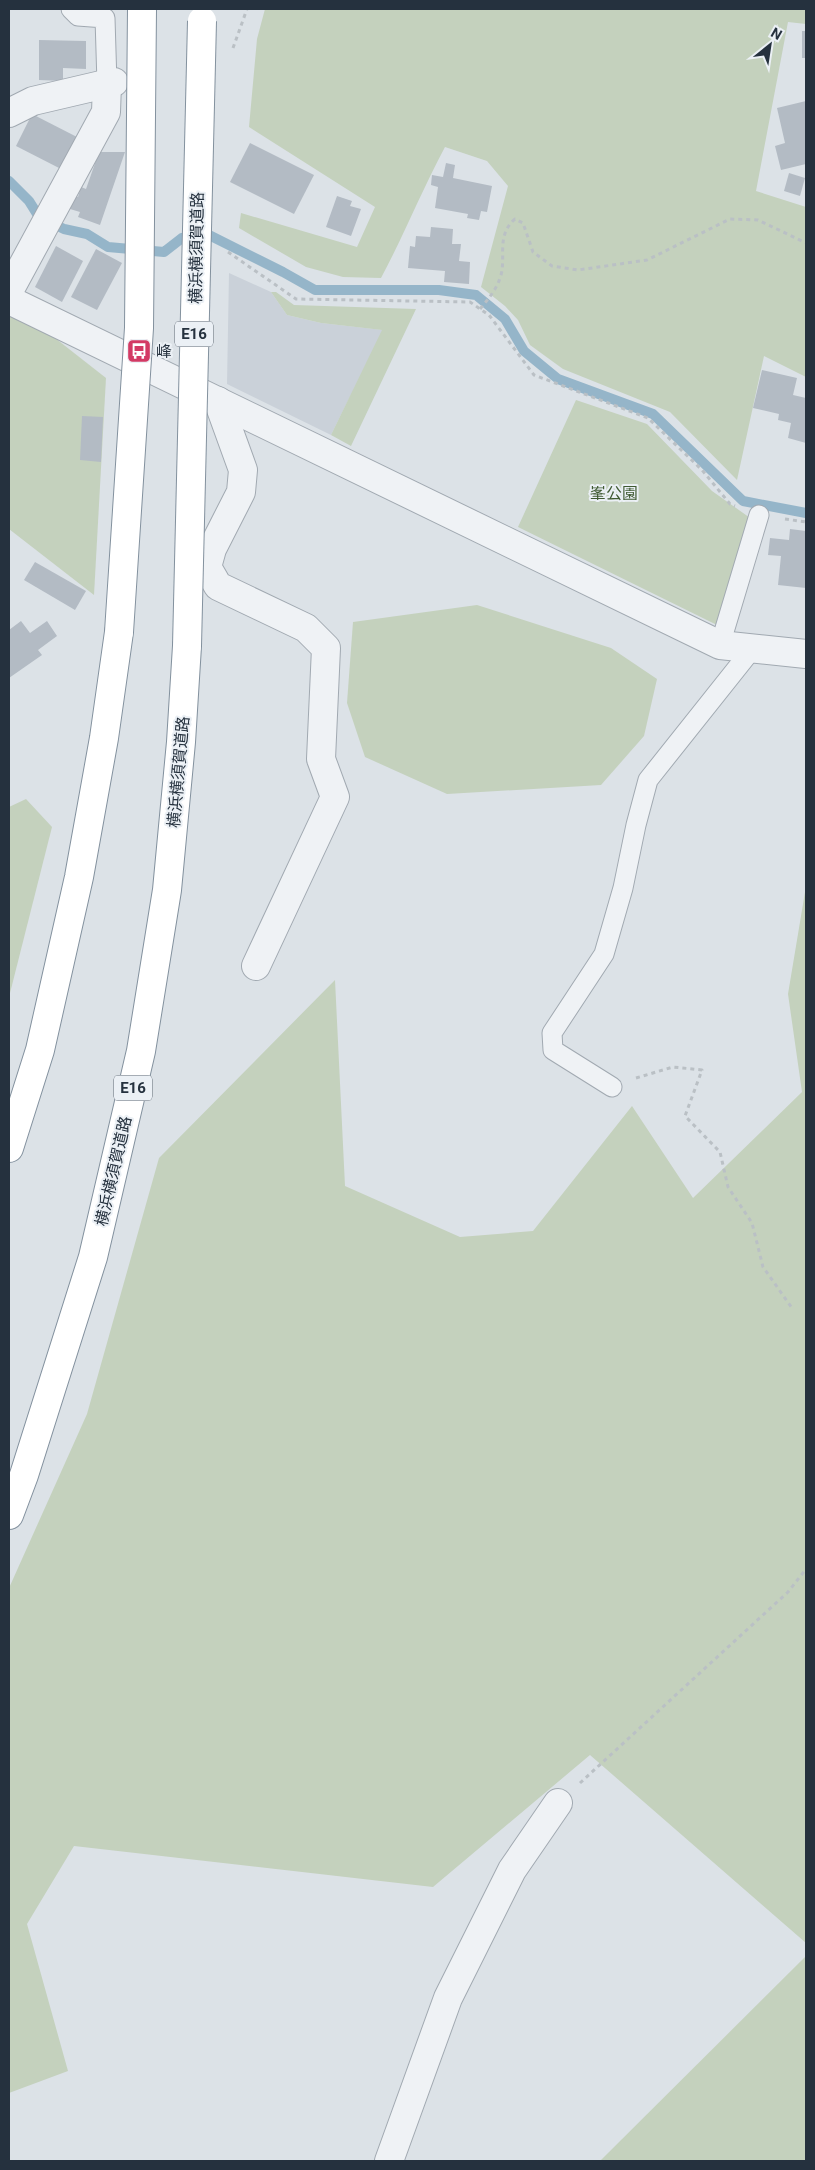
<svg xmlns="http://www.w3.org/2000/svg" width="815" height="2170" font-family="Roboto,'Noto Sans JP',sans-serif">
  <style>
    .built { fill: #cad1d9 }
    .green { fill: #c4d1bd }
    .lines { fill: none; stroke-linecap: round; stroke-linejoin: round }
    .stream { stroke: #95b5c9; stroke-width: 10 }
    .building { fill: #b3bbc4 }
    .service-casing { stroke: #a1a9b1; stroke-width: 21 }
    .minor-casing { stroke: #a1a9b1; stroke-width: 30 }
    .tertiary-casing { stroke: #a1a9b1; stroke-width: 30 }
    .motorway-casing { stroke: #83919e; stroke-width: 30 }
    .path { stroke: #bac0c5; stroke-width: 3; stroke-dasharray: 4 4; stroke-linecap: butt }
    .service { stroke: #eff2f5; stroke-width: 19 }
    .minor { stroke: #eff2f5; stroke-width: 28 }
    .tertiary { stroke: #eff2f5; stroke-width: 28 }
    .motorway { stroke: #fff; stroke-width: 28 }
    .motorway-bridge-casing { stroke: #83919e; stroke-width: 30; stroke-linecap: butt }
    .motorway-bridge { stroke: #fff; stroke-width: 28 }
    .labels { text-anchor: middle; stroke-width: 4; stroke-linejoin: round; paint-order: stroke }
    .shield { fill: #ebf0f5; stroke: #606a75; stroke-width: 1 }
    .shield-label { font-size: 15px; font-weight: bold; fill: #25313e }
    .street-label { font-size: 16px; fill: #25313e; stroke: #ebf0f5 }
    .poi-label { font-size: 16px; fill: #25313e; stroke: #ebf0f5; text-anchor: start }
    .park-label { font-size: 16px; fill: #3f5a32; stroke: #ebf0f5 }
  </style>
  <rect width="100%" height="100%" fill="#dce2e7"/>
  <path class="built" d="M229,273L271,292L287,315L321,323L383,330L331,435L227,384Z"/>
  <g class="green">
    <path d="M265,9H806V24L788,22L756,191L806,207V377L764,356L737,480L670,412L563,369L530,345L518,320L505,306L481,287L508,186L487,161L445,147C422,190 404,235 381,278L343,277L306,267L239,228L241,213L357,247L375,207L249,127L257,39Z"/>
    <path d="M271,292H276L294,305L416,309L351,446L331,435L382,330L321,323L287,315Z"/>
    <path d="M9,302L106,378L94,595L9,529Z"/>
    <path d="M576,400L647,424L712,491L753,520L719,626L518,527Z"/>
    <path d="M477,605L611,648L657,679L644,736L601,785L447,794L365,757L347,703L353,622Z"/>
    <path d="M26,799L52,827L9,997V807Z"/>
    <path d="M806,886V1943L590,1755L433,1887L74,1846L27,1924L68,2071L9,2093V1588L87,1414L159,1158L335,980L345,1186L460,1237L533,1231L632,1106L693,1198L802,1092L788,994Z"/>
    <path d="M806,1956V2161H600Z"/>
  </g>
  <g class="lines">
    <path class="stream" d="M9,181L29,201L39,217L64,229L87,234L108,247L164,252L182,238L207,234L283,272L315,290H439L476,295L505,319L524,351L558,379L653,414L743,501L806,513"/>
  </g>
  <g class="building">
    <rect x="802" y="31" width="4" height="27"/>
    <path d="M39,40L86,41V69L63,68V81L39,80Z"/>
    <path d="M806,101V164L781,170L775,146L785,143L777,108Z"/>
    <path d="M32,114L77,137L61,169L16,146Z"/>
    <path d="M250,143L314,175L294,214L230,182Z"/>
    <path d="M99,152H125L100,225L78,217L80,212L70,209L75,196L78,197L81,187L86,189Z"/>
    <path d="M446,163L455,165L453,178L492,186L487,212L481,211L479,220L467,218L468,214L435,208L438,187L431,185L432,175L443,177Z"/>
    <path d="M789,173L805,178L800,196L784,191Z"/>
    <path d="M337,196L352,201L350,206L361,209L351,236L326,227Z"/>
    <path d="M431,227L453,229L452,244H461L459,261L470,262L469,284L444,282L445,271L408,268L410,246L415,247L416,236L430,237Z"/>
    <path d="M56,246L83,261L62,302L35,287Z"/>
    <path d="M96,249L122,263L97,310L71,297Z"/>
    <path d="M762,370L797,378L793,395L806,398V443L788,438L791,423L778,420L779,414L753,408Z"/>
    <path d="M82,416L103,417L101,462L80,460Z"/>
    <path d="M790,529L806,531V588L778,585L781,556L768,555L770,538L789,540Z"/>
    <path d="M35,562L86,591L75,610L24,580Z"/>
    <path d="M21,621L30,633L47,621L57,636L38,650L42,655L9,678V630Z"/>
  </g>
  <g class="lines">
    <defs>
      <g id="service">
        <path d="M71,9L78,16L105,18L107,84"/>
        <path d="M720,645L759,515"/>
        <path d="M612,1087L553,1050L552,1033L604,954L623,888L636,825L648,780L753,648"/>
      </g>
      <g id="minor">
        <path d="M9,113L33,101L114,82"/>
        <path d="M9,291L106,112L107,84"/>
        <path d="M218,401L243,470L241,492L212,549L207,567L218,586L306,628L326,648L321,759L335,797L256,966"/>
        <path d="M389,2161L448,1998L512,1870L558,1803"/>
      </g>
      <path id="tertiary" d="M9,300L720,645L806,654"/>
      <g id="motorway">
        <path d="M9,1148L40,1050L79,877L104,738L119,632"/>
        <path d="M9,1515L24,1475L93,1257L141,1051L167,890L181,742L187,646"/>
      </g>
    </defs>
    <use href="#service" class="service-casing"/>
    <use href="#minor" class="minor-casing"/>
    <use href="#tertiary" class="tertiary-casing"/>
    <use href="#motorway" class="motorway-casing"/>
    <g class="path">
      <path d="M233,48L247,9"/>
      <path d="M228,252L296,299L470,302L489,315L534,375L648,418L702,470L730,504L735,506"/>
      <path d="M480,309C489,298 497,289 501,275C506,257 496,235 515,219L523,223L533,252L552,266L578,270L647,260L730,219L758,220L806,243"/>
      <path d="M785,519L806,522"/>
      <path d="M636,1078L673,1067L702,1070L685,1116L720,1152L728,1187L752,1223L763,1267L792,1308"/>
      <path d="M580,1783L788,1592L806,1569"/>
    </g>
    <use href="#service" class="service"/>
    <use href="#minor" class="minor"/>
    <use href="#tertiary" class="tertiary"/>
    <use href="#motorway" class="motorway"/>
    <defs>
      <g id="motorway-bridge">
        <path d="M119,632L139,328L142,9"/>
        <path d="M187,646L202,21"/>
      </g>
    </defs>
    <use href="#motorway-bridge" class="motorway-bridge-casing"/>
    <use href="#motorway-bridge" class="motorway-bridge"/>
  </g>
  <defs>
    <symbol id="bus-square" viewBox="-11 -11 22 22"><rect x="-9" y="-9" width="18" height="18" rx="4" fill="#d33a64" stroke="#ebf0f5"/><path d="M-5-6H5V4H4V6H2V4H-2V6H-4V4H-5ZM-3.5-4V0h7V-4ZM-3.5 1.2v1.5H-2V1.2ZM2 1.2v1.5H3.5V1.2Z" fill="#fff"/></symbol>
  </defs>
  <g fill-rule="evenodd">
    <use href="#bus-square" x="125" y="337" width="28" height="28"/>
  </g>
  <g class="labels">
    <g class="shield">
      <rect x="175" y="321.5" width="38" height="25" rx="4"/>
      <rect x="114" y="1075.5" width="38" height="25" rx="4"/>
    </g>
    <g class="shield-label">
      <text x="194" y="339">E16</text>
      <text x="133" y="1093">E16</text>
    </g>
    <g class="street-label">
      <text transform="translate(196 248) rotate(-89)" y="6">横浜横須賀道路</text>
      <text transform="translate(178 772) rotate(-85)" y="6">横浜横須賀道路</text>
      <text transform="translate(113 1171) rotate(-77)" y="6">横浜横須賀道路</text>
    </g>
    <g class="poi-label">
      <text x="156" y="357">峰</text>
    </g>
    <g class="park-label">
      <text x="614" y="499">峯公園</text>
    </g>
  </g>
  <rect width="815" height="2170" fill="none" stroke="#25313e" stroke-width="20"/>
  <g transform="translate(770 45) rotate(30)" stroke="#ebf0f5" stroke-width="4" paint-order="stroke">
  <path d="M0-4L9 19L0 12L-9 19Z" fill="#25313e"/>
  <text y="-8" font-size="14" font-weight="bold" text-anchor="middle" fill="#25313e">N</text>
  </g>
</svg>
